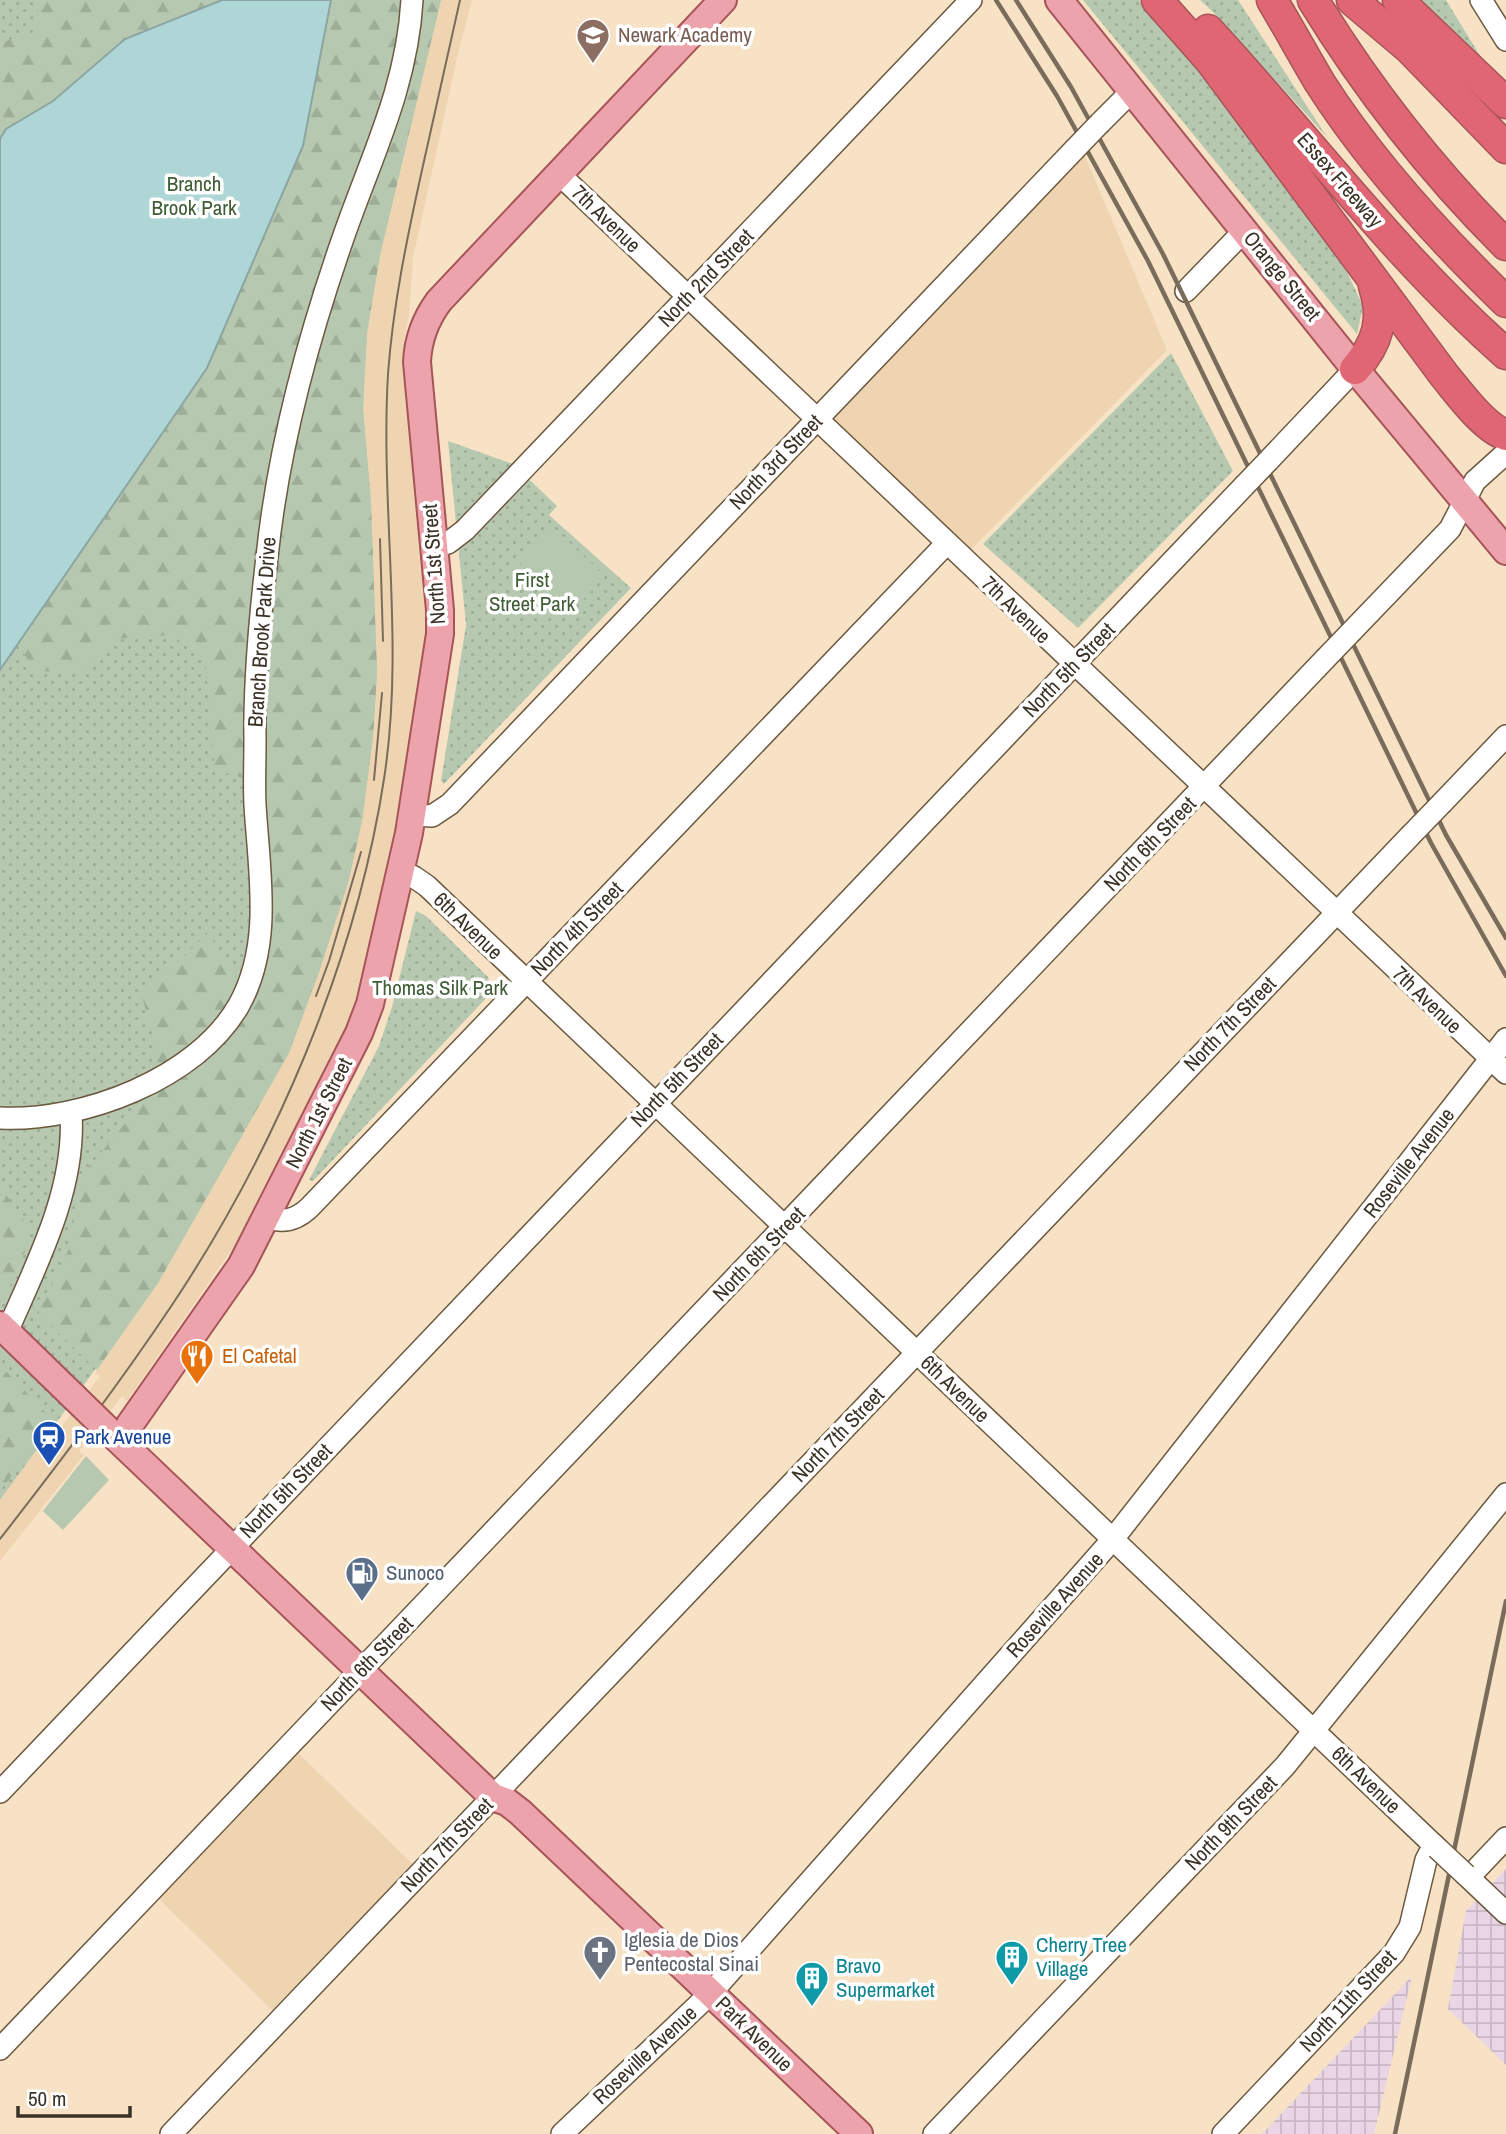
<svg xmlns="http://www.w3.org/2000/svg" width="1506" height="2134" font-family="'Archivo Narrow',sans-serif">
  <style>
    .built { fill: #efd4b2 }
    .industrial { fill: url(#industrial-grid) }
    .grass { fill: url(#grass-dots) }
    .forest { fill: url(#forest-firs) }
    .garden { fill: #b6c9b0 }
    .water { fill: #afd6d6; stroke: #8ca5a2; stroke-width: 2 }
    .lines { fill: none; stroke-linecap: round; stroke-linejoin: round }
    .minor-casing { stroke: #6c5940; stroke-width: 24 }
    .major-casing { stroke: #a75459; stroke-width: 30 }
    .highway-casing { stroke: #a75459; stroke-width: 33 }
    .minor { stroke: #fff; stroke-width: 21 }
    .major { stroke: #eda3ac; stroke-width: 26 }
    .highway { stroke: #e16674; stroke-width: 30 }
    .tram { stroke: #796c5b; stroke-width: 2 }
    .rail { stroke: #796c5b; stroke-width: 4.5 }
    .minor-bridge-casing { stroke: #6c5940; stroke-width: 24; stroke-linecap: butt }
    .major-bridge-casing { stroke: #a75459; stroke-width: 30; stroke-linecap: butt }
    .minor-bridge { stroke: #fff; stroke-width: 21 }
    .major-bridge { stroke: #eda3ac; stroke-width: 26 }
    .labels { text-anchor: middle; stroke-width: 7; stroke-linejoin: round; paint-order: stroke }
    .education-label { font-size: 21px; fill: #785e54; stroke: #fff; text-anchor: start }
    .street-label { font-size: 21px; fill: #3b3227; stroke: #fff }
    .park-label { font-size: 21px; fill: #405d36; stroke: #fff }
    .food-label { font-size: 21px; fill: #c56008; stroke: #fff; text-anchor: start }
    .transit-label { font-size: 21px; fill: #164399; stroke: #fff; text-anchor: start }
    .service-label { font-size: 21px; fill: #4e5e75; stroke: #fff; text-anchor: start }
    .worship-label { font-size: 21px; fill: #5b616d; stroke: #fff; text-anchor: start }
    .culture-label { font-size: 21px; fill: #0d838f; stroke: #fff; text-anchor: start }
  </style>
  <defs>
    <pattern id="industrial-grid" width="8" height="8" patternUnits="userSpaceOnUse" patternTransform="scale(1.75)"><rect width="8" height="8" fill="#e9d5e4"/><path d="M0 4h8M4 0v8" fill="none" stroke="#c9b7c4"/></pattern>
    <pattern id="grass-dots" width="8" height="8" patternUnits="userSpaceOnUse" patternTransform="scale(1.75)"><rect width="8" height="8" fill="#b6c9b0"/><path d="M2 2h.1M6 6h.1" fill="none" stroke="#9dad97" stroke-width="1.8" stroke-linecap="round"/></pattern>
    <pattern id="forest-firs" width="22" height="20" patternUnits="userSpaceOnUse" patternTransform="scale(1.75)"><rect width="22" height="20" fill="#b6c9b0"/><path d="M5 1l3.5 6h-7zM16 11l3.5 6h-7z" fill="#9dad97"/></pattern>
  </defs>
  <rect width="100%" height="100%" fill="#f8e2c5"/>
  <g class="built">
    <path d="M441,0H472L457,58L413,258L409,316L404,340L403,366L428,621V640L396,837L358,1001L342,1039L241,1236L127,1401L122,1396L79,1451L84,1455L0,1561V1500L52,1426L59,1430L100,1376L95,1373L158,1283L289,1053L319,972L348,883L377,671L371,503L363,408L367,333L380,255Z"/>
    <path d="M1082,149L1167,350L966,555L823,420Z"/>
    <path d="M291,1746L419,1870L279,2017L152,1892Z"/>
  </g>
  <g class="industrial">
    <path d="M1506,1869V2065L1448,2009L1466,1911Z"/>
    <path d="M1412,1976L1374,2134H1262Z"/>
  </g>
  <g class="grass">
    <path d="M0,0H441L380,255L367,333L363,408L371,503L377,671L373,737L362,821L348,883L319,972L289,1053L158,1283L0,1500Z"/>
    <path d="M1083,0H1139L1229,107L1334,245L1363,306L1357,334Z"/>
    <path d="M1200,0H1238L1327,137L1212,11Z"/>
    <path d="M1413,0H1446L1485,64Z"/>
    <path d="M1171,353L1233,471L1078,628L983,544Z"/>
    <path d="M448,441L513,464L557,506L549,515L631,588L444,784L441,781L466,625Z"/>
    <path d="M416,911L426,916L488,977L492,992L313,1181L309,1180L379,1046L392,1007Z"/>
  </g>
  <g class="forest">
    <path d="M32,0H222L125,39L53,101L6,129L0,139V43L37,31L38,4Z"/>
    <path d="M331,0H441L380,255L367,333L363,408L371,503L377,671L373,737L362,821L348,883L319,972L289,1053L158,1283L97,1370L38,1314L71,1245L79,1179L142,1103L157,1051L142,996L208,933L254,1006L276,929L266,784L215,770L205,658L171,635L114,639L79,672L37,671L17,645L207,368L303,146Z"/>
    <path d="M0,1186L31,1230C24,1257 16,1279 0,1301Z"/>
    <path d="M0,1365L54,1421L0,1491Z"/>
  </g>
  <g class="garden">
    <path d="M553,527L605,576L573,611C548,606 531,585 520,562Z"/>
    <path d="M86,1456L109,1480L63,1530L43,1511Z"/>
  </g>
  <path class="water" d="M222,0H331L303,146L207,368L0,670V139L6,129L53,101L125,39Z"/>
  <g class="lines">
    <defs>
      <g id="minor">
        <path d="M1481,0L1506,40"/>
        <path d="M1100,123L1132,91"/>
        <path d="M559,174L1506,1073"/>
        <path d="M1186,291L1245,230"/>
        <path d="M1268,461L1355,369"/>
        <path d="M434,546L448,543L465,530L971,0"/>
        <path d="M1352,631L1450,529L1475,481L1506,453"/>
        <path d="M1442,803L1506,736"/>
        <path d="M412,815L432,816L450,804L1074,150"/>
        <path d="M401,871L414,877L427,886L1437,1848"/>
        <path d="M0,1118C82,1122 197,1079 239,1005C273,944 259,872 255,805C254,784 255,762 255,740C254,679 260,617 267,557C278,451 306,345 341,244C369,161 407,90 412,0"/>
        <path d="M266,1216C282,1224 296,1220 309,1208L947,543"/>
        <path d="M7,1332C37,1263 76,1189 71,1113"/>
        <path d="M0,1792L1244,486"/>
        <path d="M1466,1875L1506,1913"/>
        <path d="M1469,1877L1506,1838"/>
        <path d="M0,2049L1325,659"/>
        <path d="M171,2134L1410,836"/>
        <path d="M562,2134L711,1993L1113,1539L1506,1039"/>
        <path d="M934,2134L1285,1766L1506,1494"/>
        <path d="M1223,2134L1394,1953L1410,1927L1426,1860L1434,1845"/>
      </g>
      <g id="major">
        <path d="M1059,0L1355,369L1506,551"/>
        <path d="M0,1325L74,1397"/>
        <path d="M108,1430L493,1797L507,1802L520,1812L859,2134"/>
        <path d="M119,1440L241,1266L359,1033L370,1004L409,833L440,634V610L417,362C418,339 425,320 439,301L723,0"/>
      </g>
      <g id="highway">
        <path d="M1157,0L1210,60L1444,375C1459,393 1484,428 1506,435"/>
        <path d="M1272,0C1288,27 1304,56 1320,83C1371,163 1438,236 1506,302"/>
        <path d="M1313,0C1367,88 1433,172 1506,245"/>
        <path d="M1352,0L1410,49L1506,148"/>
        <path d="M1398,0L1506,103"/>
        <path d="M1208,30C1308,138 1396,257 1506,354"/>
        <path d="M1355,369C1378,343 1385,319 1374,286"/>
      </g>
    </defs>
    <use href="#minor" class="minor-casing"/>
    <use href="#major" class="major-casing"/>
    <use href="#highway" class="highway-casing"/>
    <use href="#minor" class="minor"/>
    <use href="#major" class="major"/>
    <use href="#highway" class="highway"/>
    <g class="tram">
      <path d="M380,539L383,641"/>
      <path d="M374,780L382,693"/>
      <path d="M316,996L329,961L361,852"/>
      <path d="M0,1539C59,1463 118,1386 172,1305C274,1152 356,962 384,779C405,645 380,509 388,374C393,305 407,238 422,170C435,113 447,57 460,0"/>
    </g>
    <g class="rail">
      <path d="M996,0L1057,96L1148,261L1431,843L1506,976"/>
      <path d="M1016,0L1071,87L1163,254L1446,835L1506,938"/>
      <path d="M1395,2134L1506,1601"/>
    </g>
    <defs>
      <g id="minor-bridge">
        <path d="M1074,150L1100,123"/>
        <path d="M1244,486L1268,461"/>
        <path d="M1325,659L1352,631"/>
        <path d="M1410,836L1442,803"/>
        <path d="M1437,1848L1466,1875"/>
      </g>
      <path id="major-bridge" d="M74,1397L108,1430"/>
    </defs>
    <use href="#minor-bridge" class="minor-bridge-casing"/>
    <use href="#major-bridge" class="major-bridge-casing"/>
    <use href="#minor-bridge" class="minor-bridge"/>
    <use href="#major-bridge" class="major-bridge"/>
  </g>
  <defs>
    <symbol id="school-pin" viewBox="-11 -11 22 30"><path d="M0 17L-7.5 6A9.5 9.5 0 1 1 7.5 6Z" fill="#8d6e63" stroke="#fff"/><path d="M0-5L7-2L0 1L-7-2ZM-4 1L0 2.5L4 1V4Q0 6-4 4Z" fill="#fff"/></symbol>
    <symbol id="restaurant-pin" viewBox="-11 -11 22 30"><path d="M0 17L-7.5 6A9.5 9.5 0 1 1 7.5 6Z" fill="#e8710a" stroke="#fff"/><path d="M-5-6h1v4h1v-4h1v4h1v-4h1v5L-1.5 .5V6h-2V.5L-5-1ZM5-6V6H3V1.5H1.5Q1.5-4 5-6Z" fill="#fff"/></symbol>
    <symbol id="station-pin" viewBox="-11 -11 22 30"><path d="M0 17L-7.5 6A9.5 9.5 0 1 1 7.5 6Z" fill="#1a4fb4" stroke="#fff"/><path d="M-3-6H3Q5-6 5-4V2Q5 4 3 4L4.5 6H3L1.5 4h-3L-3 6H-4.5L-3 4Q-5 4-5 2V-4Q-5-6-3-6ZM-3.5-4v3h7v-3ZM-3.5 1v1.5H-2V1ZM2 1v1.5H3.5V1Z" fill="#fff"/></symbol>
    <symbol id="fuel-pin" viewBox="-11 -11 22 30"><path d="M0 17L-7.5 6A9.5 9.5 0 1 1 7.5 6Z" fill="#5c6f8a" stroke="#fff"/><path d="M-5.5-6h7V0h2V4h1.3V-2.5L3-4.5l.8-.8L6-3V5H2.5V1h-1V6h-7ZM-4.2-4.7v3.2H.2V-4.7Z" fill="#fff"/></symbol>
    <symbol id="church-pin" viewBox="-11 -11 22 30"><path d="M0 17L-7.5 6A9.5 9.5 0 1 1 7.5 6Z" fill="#6b7280" stroke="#fff"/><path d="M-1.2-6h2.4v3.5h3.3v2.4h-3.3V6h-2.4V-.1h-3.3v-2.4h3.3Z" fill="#fff"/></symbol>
    <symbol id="building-pin" viewBox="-11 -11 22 30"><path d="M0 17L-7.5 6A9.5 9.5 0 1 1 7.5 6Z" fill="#0f9aa8" stroke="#fff"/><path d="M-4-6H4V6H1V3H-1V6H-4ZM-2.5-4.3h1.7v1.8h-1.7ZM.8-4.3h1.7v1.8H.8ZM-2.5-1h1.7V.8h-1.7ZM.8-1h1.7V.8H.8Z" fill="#fff"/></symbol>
  </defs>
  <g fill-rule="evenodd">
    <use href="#school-pin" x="574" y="16" width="38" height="52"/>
    <use href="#restaurant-pin" x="178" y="1337" width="38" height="52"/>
    <use href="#station-pin" x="30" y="1418" width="38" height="52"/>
    <use href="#fuel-pin" x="343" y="1554" width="38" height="52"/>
    <use href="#church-pin" x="581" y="1933" width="38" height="52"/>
    <use href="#building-pin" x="993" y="1938" width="38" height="52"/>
    <use href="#building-pin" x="793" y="1959" width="38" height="52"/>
  </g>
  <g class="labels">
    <g class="education-label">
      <text x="618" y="42">Newark Academy</text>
    </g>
    <g class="street-label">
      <text transform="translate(1340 180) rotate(49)" y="7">Essex Freeway</text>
      <text transform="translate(606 219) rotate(44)" y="7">7th Avenue</text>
      <text transform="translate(1282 276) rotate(51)" y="7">Orange Street</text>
      <text transform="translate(706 278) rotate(-46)" y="7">North 2nd Street</text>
      <text transform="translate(776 462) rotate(-46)" y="7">North 3rd Street</text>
      <text transform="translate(434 564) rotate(-94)" y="7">North 1st Street</text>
      <text transform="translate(1016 610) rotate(44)" y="7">7th Avenue</text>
      <text transform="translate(262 632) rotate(-86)" y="7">Branch Brook Park Drive</text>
      <text transform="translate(1069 670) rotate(-46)" y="7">North 5th Street</text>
      <text transform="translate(1150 844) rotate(-46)" y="7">North 6th Street</text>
      <text transform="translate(468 926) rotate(44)" y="7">6th Avenue</text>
      <text transform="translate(577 929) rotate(-46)" y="7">North 4th Street</text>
      <text transform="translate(1427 1000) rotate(44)" y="7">7th Avenue</text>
      <text transform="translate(1230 1024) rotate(-46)" y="7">North 7th Street</text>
      <text transform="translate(677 1080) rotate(-46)" y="7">North 5th Street</text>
      <text transform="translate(319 1113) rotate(-63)" y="7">North 1st Street</text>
      <text transform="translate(1409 1163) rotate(-52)" y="7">Roseville Avenue</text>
      <text transform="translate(759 1254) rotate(-46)" y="7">North 6th Street</text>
      <text transform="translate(955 1389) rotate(44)" y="7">6th Avenue</text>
      <text transform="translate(838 1435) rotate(-46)" y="7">North 7th Street</text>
      <text transform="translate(286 1491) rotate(-46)" y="7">North 5th Street</text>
      <text transform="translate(1055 1605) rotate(-48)" y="7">Roseville Avenue</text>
      <text transform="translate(367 1664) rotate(-46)" y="7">North 6th Street</text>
      <text transform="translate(1366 1780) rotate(44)" y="7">6th Avenue</text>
      <text transform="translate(1231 1823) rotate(-46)" y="7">North 9th Street</text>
      <text transform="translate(447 1845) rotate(-46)" y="7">North 7th Street</text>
      <text transform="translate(1348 2001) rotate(-47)" y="7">North 11th Street</text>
      <text transform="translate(754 2034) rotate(44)" y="7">Park Avenue</text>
      <text transform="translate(645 2055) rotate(-43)" y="7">Roseville Avenue</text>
    </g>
    <g class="park-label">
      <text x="194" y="191">Branch<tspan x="194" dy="24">Brook Park</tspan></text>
      <text x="532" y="587">First<tspan x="532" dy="24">Street Park</tspan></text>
      <text x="440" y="995">Thomas Silk Park</text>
    </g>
    <g class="food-label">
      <text x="222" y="1363">El Cafetal</text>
    </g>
    <g class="transit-label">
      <text x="74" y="1444">Park Avenue</text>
    </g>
    <g class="service-label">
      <text x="386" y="1580">Sunoco</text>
    </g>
    <g class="worship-label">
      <text x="624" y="1947">Iglesia de Dios<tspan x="624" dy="24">Pentecostal Sinai</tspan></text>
    </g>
    <g class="culture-label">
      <text x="1036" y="1952">Cherry Tree<tspan x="1036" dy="24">Village</tspan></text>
      <text x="836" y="1973">Bravo<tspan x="836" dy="24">Supermarket</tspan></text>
    </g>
  </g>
  <path d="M18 2106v10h112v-10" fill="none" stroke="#3b3227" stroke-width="3.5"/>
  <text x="28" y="2106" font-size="21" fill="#3b3227" stroke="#ffffff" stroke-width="5" paint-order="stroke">50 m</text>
</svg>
